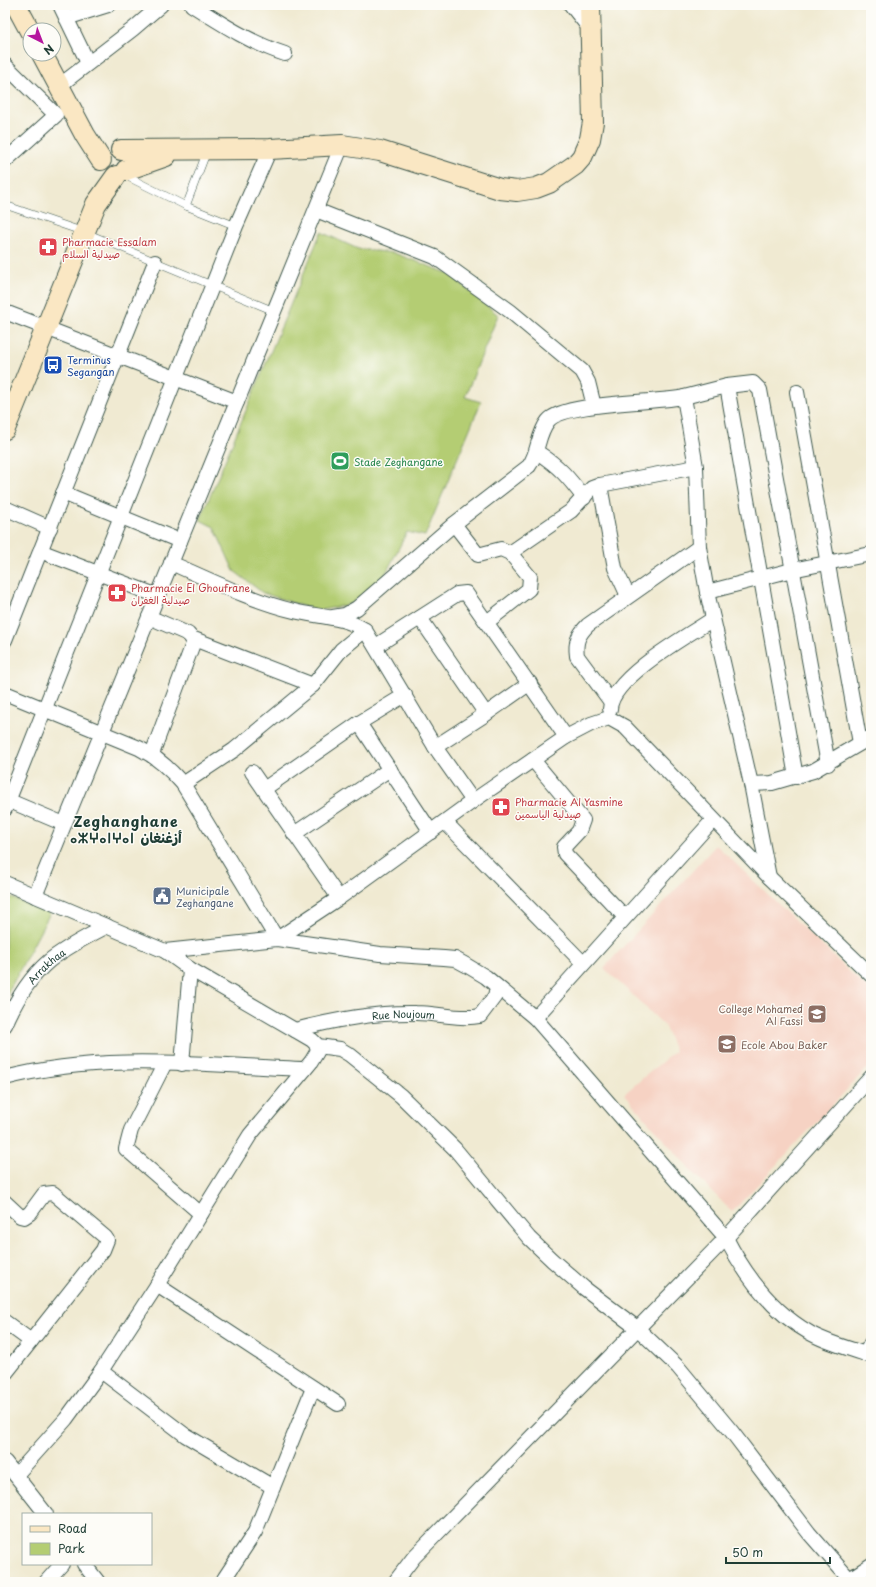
<svg xmlns="http://www.w3.org/2000/svg" width="876" height="1587" viewBox="0 0 876 1587" font-family="'Playpen Sans','Playpen Sans Arabic','Noto Sans Tifinagh',sans-serif">
<style>
.built{fill:#f6d2c3}
.green{fill:#b4cd73;stroke:#6a8554}
.lines{fill:none;stroke-linecap:round;stroke-linejoin:round}
.lane-casing{stroke:#3e574c;stroke-width:8}
.street-casing{stroke:#3e574c;stroke-width:16}
.secondary-casing{stroke:#3e574c;stroke-width:22}
.lane{stroke:#fff;stroke-width:7}
.street{stroke:#fff;stroke-width:14}
.secondary{stroke:#fae7c3;stroke-width:20}
.labels{text-anchor:middle;dominant-baseline:central;stroke-width:3;stroke-linejoin:round;paint-order:stroke}
.health-label{font-size:10px;fill:#be3a42;stroke:#fdfcf7;text-anchor:start}
.transit-label{font-size:10px;fill:#164399;stroke:#fdfcf7;text-anchor:start}
.leisure-label{font-size:10px;fill:#27864d;stroke:#fdfcf7;text-anchor:start}
.service-label{font-size:10px;fill:#4e5e75;stroke:#fdfcf7;text-anchor:start}
.street-label{font-size:10px;fill:#1f3d34;stroke:#fdfcf7}
.education-label{font-size:10px;fill:#785e54;stroke:#fdfcf7;text-anchor:end}
.district-label{font-size:14px;font-weight:bold;letter-spacing:1px;fill:#1f3d34;stroke:#fdfcf7}
</style>
<rect width="100%" height="100%" fill="#fdfcf7"/>
<filter id="ink" filterUnits="userSpaceOnUse"><feTurbulence type="fractalNoise" baseFrequency=".025" numOctaves="2"/><feDisplacementMap in="SourceGraphic" scale="8" xChannelSelector="R" yChannelSelector="G"/><feConvolveMatrix kernelMatrix="1 2 1 2 8 2 1 2 1" color-interpolation-filters="sRGB"/></filter>
<filter id="wash" filterUnits="userSpaceOnUse"><feTurbulence type="fractalNoise" baseFrequency=".012" numOctaves="4" result="noise"/><feDisplacementMap in="SourceGraphic" scale="16" xChannelSelector="R" yChannelSelector="G"/><feGaussianBlur stdDeviation="0.9" result="paint"/><feColorMatrix in="noise" values="0 0 0 0 0 0 0 0 0 0 0 0 0 0 0 0 0 1.4 0 .05"/><feComposite in="paint" operator="in"/></filter>
<g filter="url(#wash)">
<rect width="100%" height="100%" fill="#f0ead2"/>
<path class="built" d="M716,845L871,992V1064L732,1212L688,1167L624,1094L675,1051L664,1025L604,968Z"/>
<g class="green">
<path d="M321,232L358,249L394,253L450,274L498,315L465,397L481,402L425,536L407,532L384,577L351,604L317,611L263,593L234,571L214,527L200,520Z"/>
<path d="M5,895L50,913L5,998Z"/>
</g>
</g>
<g filter="url(#ink)">
<g class="lines">
<defs>
<g id="lane">
<path d="M124,175L186,206L236,226"/>
<path d="M5,205L84,232L274,311"/>
<path d="M186,206L207,151"/>
</g>
<g id="street">
<path d="M60,5L88,63"/>
<path d="M192,5C222,24 251,43 285,54"/>
<path d="M571,5L590,29"/>
<path d="M66,18L108,5"/>
<path d="M5,65L56,115L5,161"/>
<path d="M59,86L133,29L161,5"/>
<path d="M316,210L435,257L510,311L582,371L588,382L594,406"/>
<path d="M5,312L237,402"/>
<path d="M727,386L796,777"/>
<path d="M797,392L860,743"/>
<path d="M684,397L727,386L753,383L760,390L828,764"/>
<path d="M537,452C559,466 569,478 584,498"/>
<path d="M600,485L615,568L628,596"/>
<path d="M63,493L180,541"/>
<path d="M5,508L50,528"/>
<path d="M40,551L158,596"/>
<path d="M510,553L571,511L592,488L600,485L696,467"/>
<path d="M171,563C210,580 252,601 294,611C318,617 343,616 365,630L435,747L473,801"/>
<path d="M707,592L792,570L871,554"/>
<path d="M149,617L188,634L194,641L152,754"/>
<path d="M333,617L345,615L357,608L454,524"/>
<path d="M420,618L486,714"/>
<path d="M487,622L529,589L530,577L510,553L501,549L478,555L454,524L529,466C539,452 537,435 548,421C563,402 657,403 684,397L696,467L699,547L707,592L751,784L769,877"/>
<path d="M194,639L313,685"/>
<path d="M5,640L155,262"/>
<path d="M376,646L457,594L466,593L566,737"/>
<path d="M5,693L139,748C157,757 170,769 183,784L277,939"/>
<path d="M611,702L577,656C575,642 578,635 588,625L699,547"/>
<path d="M610,709C611,678 688,635 713,619"/>
<path d="M359,723L431,832"/>
<path d="M435,747L486,714L530,683"/>
<path d="M533,760L583,820L579,831L564,847L565,854L625,917"/>
<path d="M252,772L339,898"/>
<path d="M183,784L234,750L313,685L341,650L365,630"/>
<path d="M751,784L772,783L813,771L871,737"/>
<path d="M264,789L359,723L405,695"/>
<path d="M5,799L64,824"/>
<path d="M5,809L236,226L270,149"/>
<path d="M445,822L583,963"/>
<path d="M294,834L390,769"/>
<path d="M5,883L165,951L190,969L312,1040L318,1046L340,1049L350,1055L401,1096L455,1149L529,1238L552,1260L584,1288L637,1328L678,1367L732,1432L809,1533L852,1582"/>
<path d="M35,896L342,145"/>
<path d="M277,939L339,898L473,801L566,737L591,724L609,718L625,727L769,877L871,975"/>
<path d="M165,951L277,939L380,954L444,958L455,959L466,965L486,977L535,1018L726,1238C745,1275 773,1312 810,1333C827,1343 852,1349 871,1356"/>
<path d="M535,1018L713,820"/>
<path id="s1" d="M5,1025C15,1002 29,978 49,961C66,947 87,937 107,926"/>
<path id="s2" d="M295,1030C333,1020 376,1012 416,1013C437,1013 460,1020 480,1016L495,996L497,988"/>
<path d="M165,1063L131,1130L126,1149L201,1214"/>
<path d="M182,1064L190,969"/>
<path d="M5,1078C103,1052 206,1065 305,1069"/>
<path d="M5,1202L20,1216L24,1217L30,1213L44,1194L53,1193L105,1237L107,1240L103,1250L5,1374"/>
<path d="M157,1285L338,1404"/>
<path d="M5,1322L31,1341"/>
<path d="M865,1354L871,1343"/>
<path d="M101,1371L185,1435L273,1487"/>
<path d="M5,1462L46,1514"/>
<path d="M16,1475L66,1419L101,1371L157,1285L250,1135L311,1062L317,1052L318,1046"/>
<path d="M84,1564L98,1582"/>
<path d="M46,1582L62,1564"/>
<path d="M222,1582L255,1532L313,1388"/>
<path d="M395,1582L414,1557L726,1238L871,1077"/>
<path d="M845,1582L871,1565"/>
</g>
<g id="secondary">
<path d="M16,5L30,31"/>
<path d="M42,54L85,135L101,160"/>
<path d="M121,150L270,149L342,145L380,151L500,189L517,191L536,188L549,183L575,165L582,157L590,139L593,122L590,5"/>
<path d="M126,170L166,156"/>
<path d="M5,429L96,204L116,176"/>
</g>
</defs>
<use href="#lane" class="lane-casing"/>
<use href="#street" class="street-casing"/>
<use href="#secondary" class="secondary-casing"/>
<use href="#lane" class="lane"/>
<use href="#street" class="street"/>
<use href="#secondary" class="secondary"/>
</g>
</g>
<defs>
<symbol id="pharmacy-square" viewBox="-11 -11 22 22"><rect x="-9" y="-9" width="18" height="18" rx="4" fill="#e0444e" stroke="#fdfcf7"/><path d="M-2-6h4v4h4v4h-4v4h-4v-4h-4v-4h4Z" fill="#fff"/></symbol>
<symbol id="bus-square" viewBox="-11 -11 22 22"><rect x="-9" y="-9" width="18" height="18" rx="4" fill="#1a4fb4" stroke="#fdfcf7"/><path d="M-5-6H5V4H4V6H2V4H-2V6H-4V4H-5ZM-3.5-4V0h7V-4ZM-3.5 1.2v1.5H-2V1.2ZM2 1.2v1.5H3.5V1.2Z" fill="#fff"/></symbol>
<symbol id="stadium-square" viewBox="-11 -11 22 22"><rect x="-9" y="-9" width="18" height="18" rx="4" fill="#2e9e5b" stroke="#fdfcf7"/><path d="M0-5a6.5 5 0 1 0 0 10a6.5 5 0 1 0 0-10ZM-3.5-1.8h7v3.6h-7Z" fill="#fff"/></symbol>
<symbol id="civic-square" viewBox="-11 -11 22 22"><rect x="-9" y="-9" width="18" height="18" rx="4" fill="#5c6f8a" stroke="#fdfcf7"/><path d="M-.6-6.5H3V-4.5H.6V-3L4-1V1h2V6H-6V1h2V-1L-.6-3ZM-1.2 2.5V6h2.4V2.5Z" fill="#fff"/></symbol>
<symbol id="university-square" viewBox="-11 -11 22 22"><rect x="-9" y="-9" width="18" height="18" rx="4" fill="#8d6e63" stroke="#fdfcf7"/><path d="M0-5L7-2L0 1L-7-2ZM-4 1L0 2.5L4 1V4Q0 6-4 4Z" fill="#fff"/></symbol>
<symbol id="school-square" viewBox="-11 -11 22 22"><rect x="-9" y="-9" width="18" height="18" rx="4" fill="#8d6e63" stroke="#fdfcf7"/><path d="M0-5L7-2L0 1L-7-2ZM-4 1L0 2.5L4 1V4Q0 6-4 4Z" fill="#fff"/></symbol>
</defs>
<g fill-rule="evenodd">
<use href="#pharmacy-square" x="37" y="236" width="22" height="22"/>
<use href="#bus-square" x="42" y="354" width="22" height="22"/>
<use href="#stadium-square" x="329" y="450" width="22" height="22"/>
<use href="#pharmacy-square" x="106" y="582" width="22" height="22"/>
<use href="#pharmacy-square" x="490" y="796" width="22" height="22"/>
<use href="#civic-square" x="151" y="885" width="22" height="22"/>
<use href="#university-square" x="806" y="1003" width="22" height="22"/>
<use href="#school-square" x="716" y="1033" width="22" height="22"/>
</g>
<g class="labels">
<g class="health-label">
<text x="62" y="241">Pharmacie Essalam<tspan x="62" dy="12">صيدلية السلام</tspan></text>
<text x="131" y="587">Pharmacie El Ghoufrane<tspan x="131" dy="12">صيدلية الغفران</tspan></text>
<text x="515" y="801">Pharmacie Al Yasmine<tspan x="515" dy="12">صيدلية الياسمين</tspan></text>
</g>
<g class="transit-label">
<text x="67" y="359">Terminus<tspan x="67" dy="12">Segangan</tspan></text>
</g>
<g class="leisure-label">
<text x="354" y="461">Stade Zeghangane</text>
</g>
<g class="service-label">
<text x="176" y="890">Municipale<tspan x="176" dy="12">Zeghangane</tspan></text>
</g>
<g class="street-label">
<text stroke="none"><textPath href="#s1" startOffset="73">Arrakhaa</textPath></text>
<text stroke="none"><textPath href="#s2" startOffset="110">Rue Noujoum</textPath></text>
</g>
<g class="education-label">
<text x="803" y="1008">College Mohamed<tspan x="803" dy="12">Al Fassi</tspan></text>
<text x="741" y="1044" text-anchor="start">Ecole Abou Baker</text>
</g>
<g class="district-label">
<text x="126" y="821">Zeghanghane<tspan x="126" dy="16">ⴰⵣⵖⴰⵏⵖⴰⵏ أزغنغان</tspan></text>
</g>
</g>
<rect width="876" height="1587" fill="none" stroke="#fdfcf7" stroke-width="20"/>
<rect x="22" y="1513" width="130" height="52" fill="#fdfcf7" stroke="#a4b0a9"/>
<rect x="30" y="1526" width="20" height="6" fill="#fae7c3" stroke="#a4b0a9"/>
<text x="58" y="1533" font-size="12" fill="#1f3d34">Road</text>
<rect x="30" y="1543" width="20" height="12" fill="#b4cd73" stroke="#a4b0a9"/>
<text x="58" y="1553" font-size="12" fill="#1f3d34">Park</text>
<g transform="translate(42 42) rotate(138)"><circle r="19" fill="#fdfcf7" stroke="#a4b0a9"/>
<path d="M0-3L7 15L0 10L-7 15Z" fill="#b5179e"/>
<text y="-6" font-size="11" font-weight="bold" text-anchor="middle" fill="#1f3d34">N</text>
</g>
<path d="M726 1557v6h104v-6" fill="none" stroke="#1f3d34" stroke-width="2"/>
<text x="732" y="1557" font-size="12" fill="#1f3d34" stroke="#fdfcf7" stroke-width="3" paint-order="stroke">50 m</text>
</svg>
